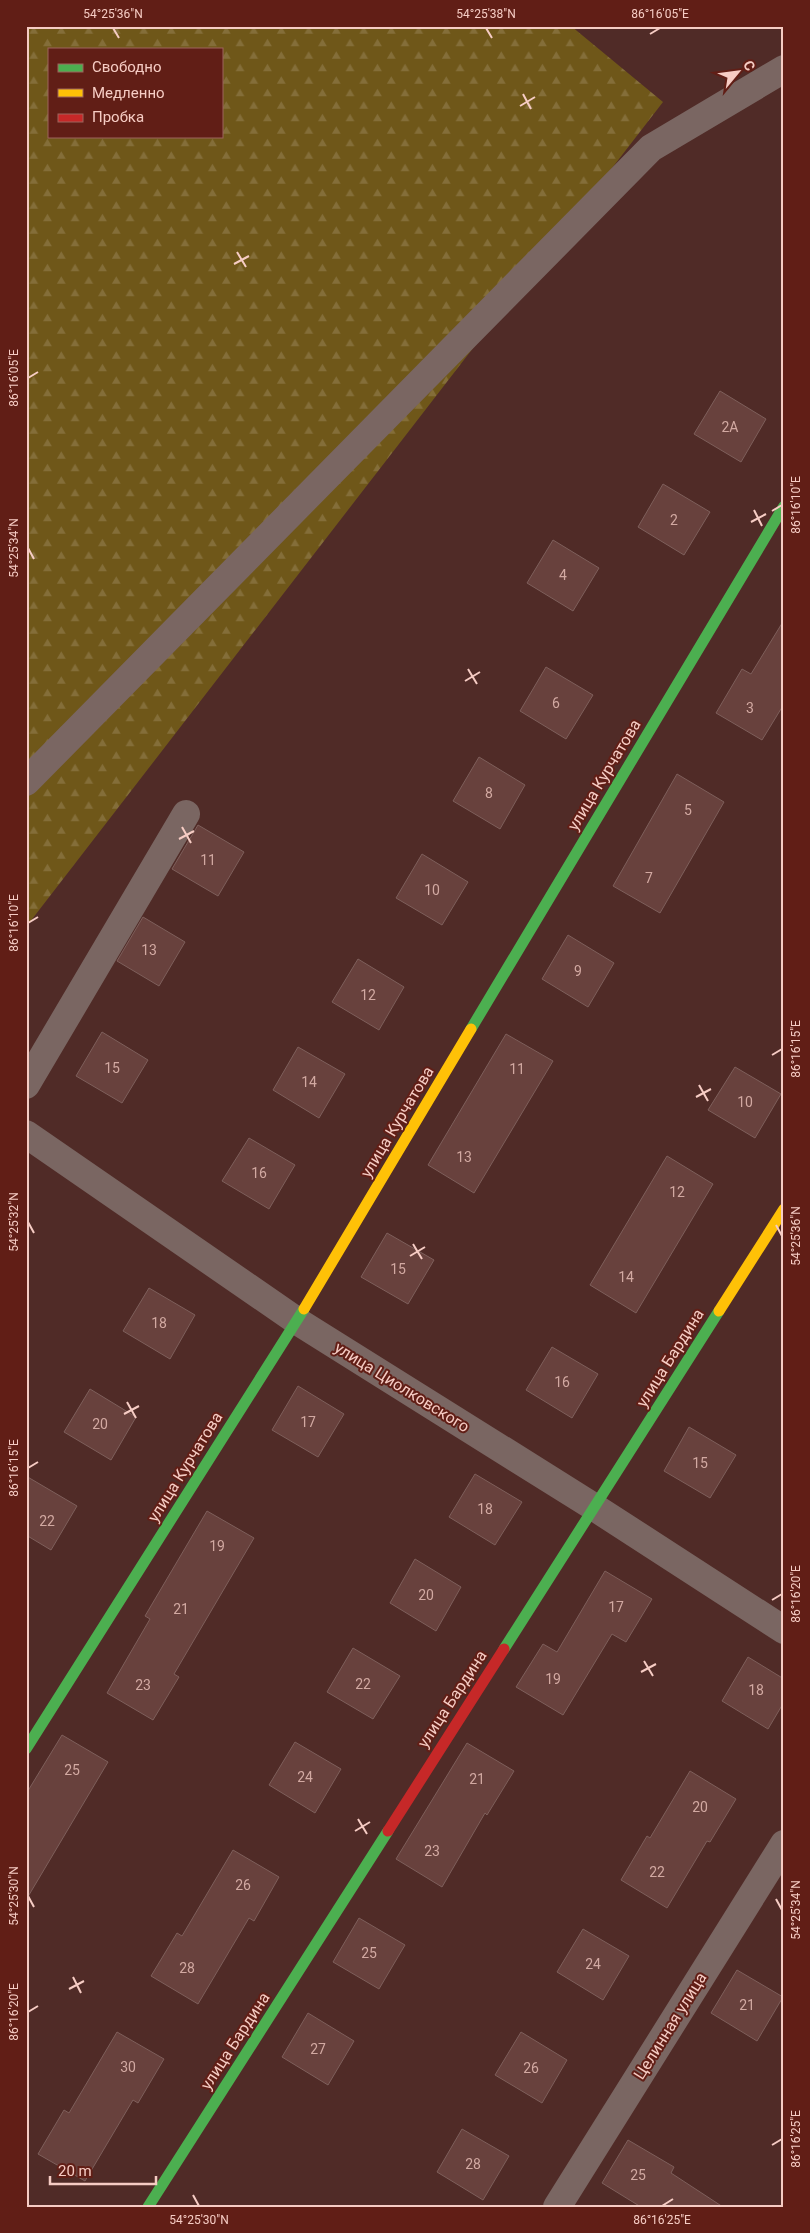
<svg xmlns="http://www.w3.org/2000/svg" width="810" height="2233" viewBox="0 0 810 2233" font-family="Roboto,sans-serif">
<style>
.forest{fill:url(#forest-firs);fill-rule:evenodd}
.building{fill:#68413d;stroke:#7e5f5b}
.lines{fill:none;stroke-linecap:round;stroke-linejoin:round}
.street{stroke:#7a6662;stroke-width:28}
.fast{stroke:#4caf50;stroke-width:11}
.slow{stroke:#ffc107;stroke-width:11}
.jam{stroke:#c62828;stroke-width:11}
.ticks{fill:none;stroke:#f6ccc4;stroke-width:2}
.labels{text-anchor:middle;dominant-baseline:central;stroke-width:4;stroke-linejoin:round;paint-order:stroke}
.number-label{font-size:14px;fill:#d2a9a2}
.street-label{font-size:16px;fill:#f6ccc4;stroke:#611e16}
.neatline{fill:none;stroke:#f6ccc4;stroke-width:2}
.ticks-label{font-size:12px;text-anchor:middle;fill:#f6ccc4}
</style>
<defs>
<pattern id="forest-firs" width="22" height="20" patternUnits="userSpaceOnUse" patternTransform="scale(1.25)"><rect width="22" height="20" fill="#6f5719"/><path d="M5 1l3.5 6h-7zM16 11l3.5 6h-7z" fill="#846e39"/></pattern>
</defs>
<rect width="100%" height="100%" fill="#502b27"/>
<path class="forest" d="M26,26H571L663,102L26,927ZM49,49H221V136H49Z"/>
<g class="building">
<path d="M720,391L766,419L741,462L694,434Z"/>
<path d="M663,484L710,512L684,555L638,527Z"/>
<path d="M553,540L599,568L573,611L527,583Z"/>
<path d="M784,620V704L762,740L716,713L742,669L751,674Z"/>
<path d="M546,667L593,695L566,739L520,711Z"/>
<path d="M479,757L525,785L500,829L453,801Z"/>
<path d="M677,774L724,802L660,913L613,886Z"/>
<path d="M198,825L244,852L218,896L172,869Z"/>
<path d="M422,854L468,882L442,925L396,898Z"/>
<path d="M143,917L185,942L159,986L117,961Z"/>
<path d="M568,935L614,963L588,1007L542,979Z"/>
<path d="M358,959L404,987L379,1030L332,1002Z"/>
<path d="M102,1032L148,1060L122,1103L76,1076Z"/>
<path d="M506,1034L553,1061L474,1193L428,1165Z"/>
<path d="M298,1047L345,1074L319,1118L273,1090Z"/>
<path d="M735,1067L781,1094L755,1138L708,1110Z"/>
<path d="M249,1138L295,1165L269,1209L222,1181Z"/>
<path d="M667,1156L713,1184L636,1313L590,1285Z"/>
<path d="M387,1233L434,1260L408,1304L361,1277Z"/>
<path d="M149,1288L195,1315L170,1359L123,1331Z"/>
<path d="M552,1347L598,1374L572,1418L526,1390Z"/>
<path d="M298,1386L344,1414L318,1457L272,1430Z"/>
<path d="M90,1389L136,1417L111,1460L64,1432Z"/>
<path d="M689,1427L736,1455L710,1498L664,1471Z"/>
<path d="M475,1474L522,1502L495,1545L449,1517Z"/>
<path d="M26,1476L77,1506L51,1550L26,1535Z"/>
<path d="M207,1511L254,1538L174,1674L179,1677L153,1720L107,1693L150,1619L145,1616Z"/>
<path d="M415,1559L461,1587L436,1631L390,1603Z"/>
<path d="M605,1571L652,1599L626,1642L612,1634L563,1715L516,1687L543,1644L557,1652Z"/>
<path d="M353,1648L400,1676L373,1719L327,1692Z"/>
<path d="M748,1657L784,1679V1702L768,1729L722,1701Z"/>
<path d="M62,1735L108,1762L26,1900V1794Z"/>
<path d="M295,1742L341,1769L315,1813L269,1785Z"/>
<path d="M467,1743L514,1771L487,1815L485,1813L442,1887L396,1859Z"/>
<path d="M690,1771L736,1799L710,1842L707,1841L667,1908L621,1880L647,1836L650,1838Z"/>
<path d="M233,1850L279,1877L254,1921L249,1918L198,2004L151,1976L177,1933L182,1936Z"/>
<path d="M359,1918L405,1945L379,1989L333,1962Z"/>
<path d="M583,1929L629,1956L603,2000L557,1972Z"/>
<path d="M737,1970L783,1997L757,2041L711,2013Z"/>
<path d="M308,2013L354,2041L328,2085L282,2057Z"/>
<path d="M117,2032L164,2059L138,2103L133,2100L85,2181L38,2154L64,2110L69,2113Z"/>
<path d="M521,2032L567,2060L542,2103L495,2075Z"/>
<path d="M462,2129L509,2156L483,2200L437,2172Z"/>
<path d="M628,2140L674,2167L671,2173L723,2207H641L602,2183Z"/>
</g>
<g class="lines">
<g class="street">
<path d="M26,782L651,148L784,69"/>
<path d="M26,1085L186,814"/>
<path d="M26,1134L297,1321L594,1507L784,1630"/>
<path d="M557,2207L784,1844"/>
</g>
<g class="fast">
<path d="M471,1029L784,506"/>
<path d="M504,1649L719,1311"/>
<path d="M26,1749L304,1309"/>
<path d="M148,2207L388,1831"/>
</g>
<g class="slow">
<path d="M304,1309L471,1029"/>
<path d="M719,1311L784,1209"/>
</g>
<path class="jam" d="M388,1831L504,1649"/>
</g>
<path class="ticks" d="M113,28L119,38M486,28L492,38M650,34L660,28M523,94L531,109M520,106L535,97M237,252L246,267M234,264L249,256M28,378L38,372M754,510L762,526M772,511L782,505M751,522L766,514M28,548L34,559M468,669L477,684M465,681L480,672M182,827L191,843M179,839L194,831M28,923L38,917M772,1055L782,1049M699,1085L708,1101M696,1097L711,1089M28,1222L34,1233M776,1225L782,1236M413,1244L422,1259M410,1256L425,1247M127,1402L136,1418M124,1414L139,1406M28,1468L38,1462M772,1600L782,1594M644,1661L653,1676M641,1672L656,1664M358,1819L367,1834M355,1831L370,1822M28,1896L34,1907M776,1899L782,1910M73,1977L81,1993M69,1989L84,1981M28,2012L38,2006M772,2145L782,2139M193,2195L199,2206M662,2206L673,2199"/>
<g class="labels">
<g class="number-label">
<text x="730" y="427">2А</text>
<text x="674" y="520">2</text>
<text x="563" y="575">4</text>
<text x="556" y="703">6</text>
<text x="750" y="708">3</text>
<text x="489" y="793">8</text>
<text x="688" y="810">5</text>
<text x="208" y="860">11</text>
<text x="649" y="878">7</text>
<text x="432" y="890">10</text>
<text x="149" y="950">13</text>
<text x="578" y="971">9</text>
<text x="368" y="995">12</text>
<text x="112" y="1068">15</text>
<text x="517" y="1069">11</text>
<text x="309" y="1082">14</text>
<text x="745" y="1102">10</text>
<text x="464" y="1157">13</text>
<text x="259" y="1173">16</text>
<text x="677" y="1192">12</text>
<text x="398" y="1269">15</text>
<text x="626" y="1277">14</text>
<text x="159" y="1323">18</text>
<text x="562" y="1382">16</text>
<text x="308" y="1422">17</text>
<text x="100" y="1424">20</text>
<text x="700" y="1463">15</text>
<text x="485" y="1509">18</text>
<text x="47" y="1521">22</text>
<text x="217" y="1546">19</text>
<text x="426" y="1595">20</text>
<text x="616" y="1607">17</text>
<text x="181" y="1609">21</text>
<text x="553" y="1679">19</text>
<text x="363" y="1684">22</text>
<text x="143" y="1685">23</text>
<text x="756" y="1690">18</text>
<text x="72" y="1770">25</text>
<text x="305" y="1777">24</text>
<text x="477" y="1779">21</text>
<text x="700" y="1807">20</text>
<text x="432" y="1851">23</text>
<text x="657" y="1872">22</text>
<text x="243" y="1885">26</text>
<text x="369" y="1953">25</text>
<text x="593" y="1964">24</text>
<text x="187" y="1968">28</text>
<text x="747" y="2005">21</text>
<text x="318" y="2049">27</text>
<text x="128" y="2067">30</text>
<text x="531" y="2068">26</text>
<text x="473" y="2164">28</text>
<text x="638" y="2175">25</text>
</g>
<g class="street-label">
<text transform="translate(604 775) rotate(-59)">улица Курчатова</text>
<text transform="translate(397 1122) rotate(-59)">улица Курчатова</text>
<text transform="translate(670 1358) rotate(-58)">улица Бардина</text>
<text transform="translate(402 1387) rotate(32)">улица Циолковского</text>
<text transform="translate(185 1467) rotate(-58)">улица Курчатова</text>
<text transform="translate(452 1699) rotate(-57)">улица Бардина</text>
<text transform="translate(670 2026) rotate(-58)">Целинная улица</text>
<text transform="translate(235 2041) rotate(-57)">улица Бардина</text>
</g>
</g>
<rect width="810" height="2233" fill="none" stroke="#611e16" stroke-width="55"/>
<rect x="48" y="48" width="175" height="90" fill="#611e16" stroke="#9d645c"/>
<rect x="58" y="64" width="25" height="8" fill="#4caf50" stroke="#9d645c"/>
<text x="92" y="72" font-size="15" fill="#f6ccc4">Свободно</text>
<rect x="58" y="89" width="25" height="8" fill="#ffc107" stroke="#9d645c"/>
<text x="92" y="98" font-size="15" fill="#f6ccc4">Медленно</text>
<rect x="58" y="114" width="25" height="8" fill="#c62828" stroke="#9d645c"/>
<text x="92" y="122" font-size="15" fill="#f6ccc4">Пробка</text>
<g transform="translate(738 72) rotate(61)" stroke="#611e16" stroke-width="4" paint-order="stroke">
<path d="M0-4L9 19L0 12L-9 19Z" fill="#f6ccc4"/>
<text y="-8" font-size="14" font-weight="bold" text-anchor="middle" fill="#f6ccc4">С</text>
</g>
<path d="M50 2176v8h106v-8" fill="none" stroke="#f6ccc4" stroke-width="2.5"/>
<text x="58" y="2176" font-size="15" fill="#f6ccc4" stroke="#611e16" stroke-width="4" paint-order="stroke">20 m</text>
<rect x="28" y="28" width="754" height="2178" class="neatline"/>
<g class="ticks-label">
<text x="113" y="18">54°25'36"N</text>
<text x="486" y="18">54°25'38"N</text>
<text x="660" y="18">86°16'05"E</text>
<text transform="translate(14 378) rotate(-90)" y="4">86°16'05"E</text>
<text transform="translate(796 505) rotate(-90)" y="4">86°16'10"E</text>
<text transform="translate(14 548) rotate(-90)" y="4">54°25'34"N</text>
<text transform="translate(14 923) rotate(-90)" y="4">86°16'10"E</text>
<text transform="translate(796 1049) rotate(-90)" y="4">86°16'15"E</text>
<text transform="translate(14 1222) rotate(-90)" y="4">54°25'32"N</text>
<text transform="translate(796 1236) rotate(-90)" y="4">54°25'36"N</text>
<text transform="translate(14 1468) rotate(-90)" y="4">86°16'15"E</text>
<text transform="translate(796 1594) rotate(-90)" y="4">86°16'20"E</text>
<text transform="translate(14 1896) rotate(-90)" y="4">54°25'30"N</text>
<text transform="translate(796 1910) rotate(-90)" y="4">54°25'34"N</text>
<text transform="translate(14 2012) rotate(-90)" y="4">86°16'20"E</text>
<text transform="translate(796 2139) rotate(-90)" y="4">86°16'25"E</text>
<text x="199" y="2224">54°25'30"N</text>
<text x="662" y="2224">86°16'25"E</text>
</g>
</svg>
